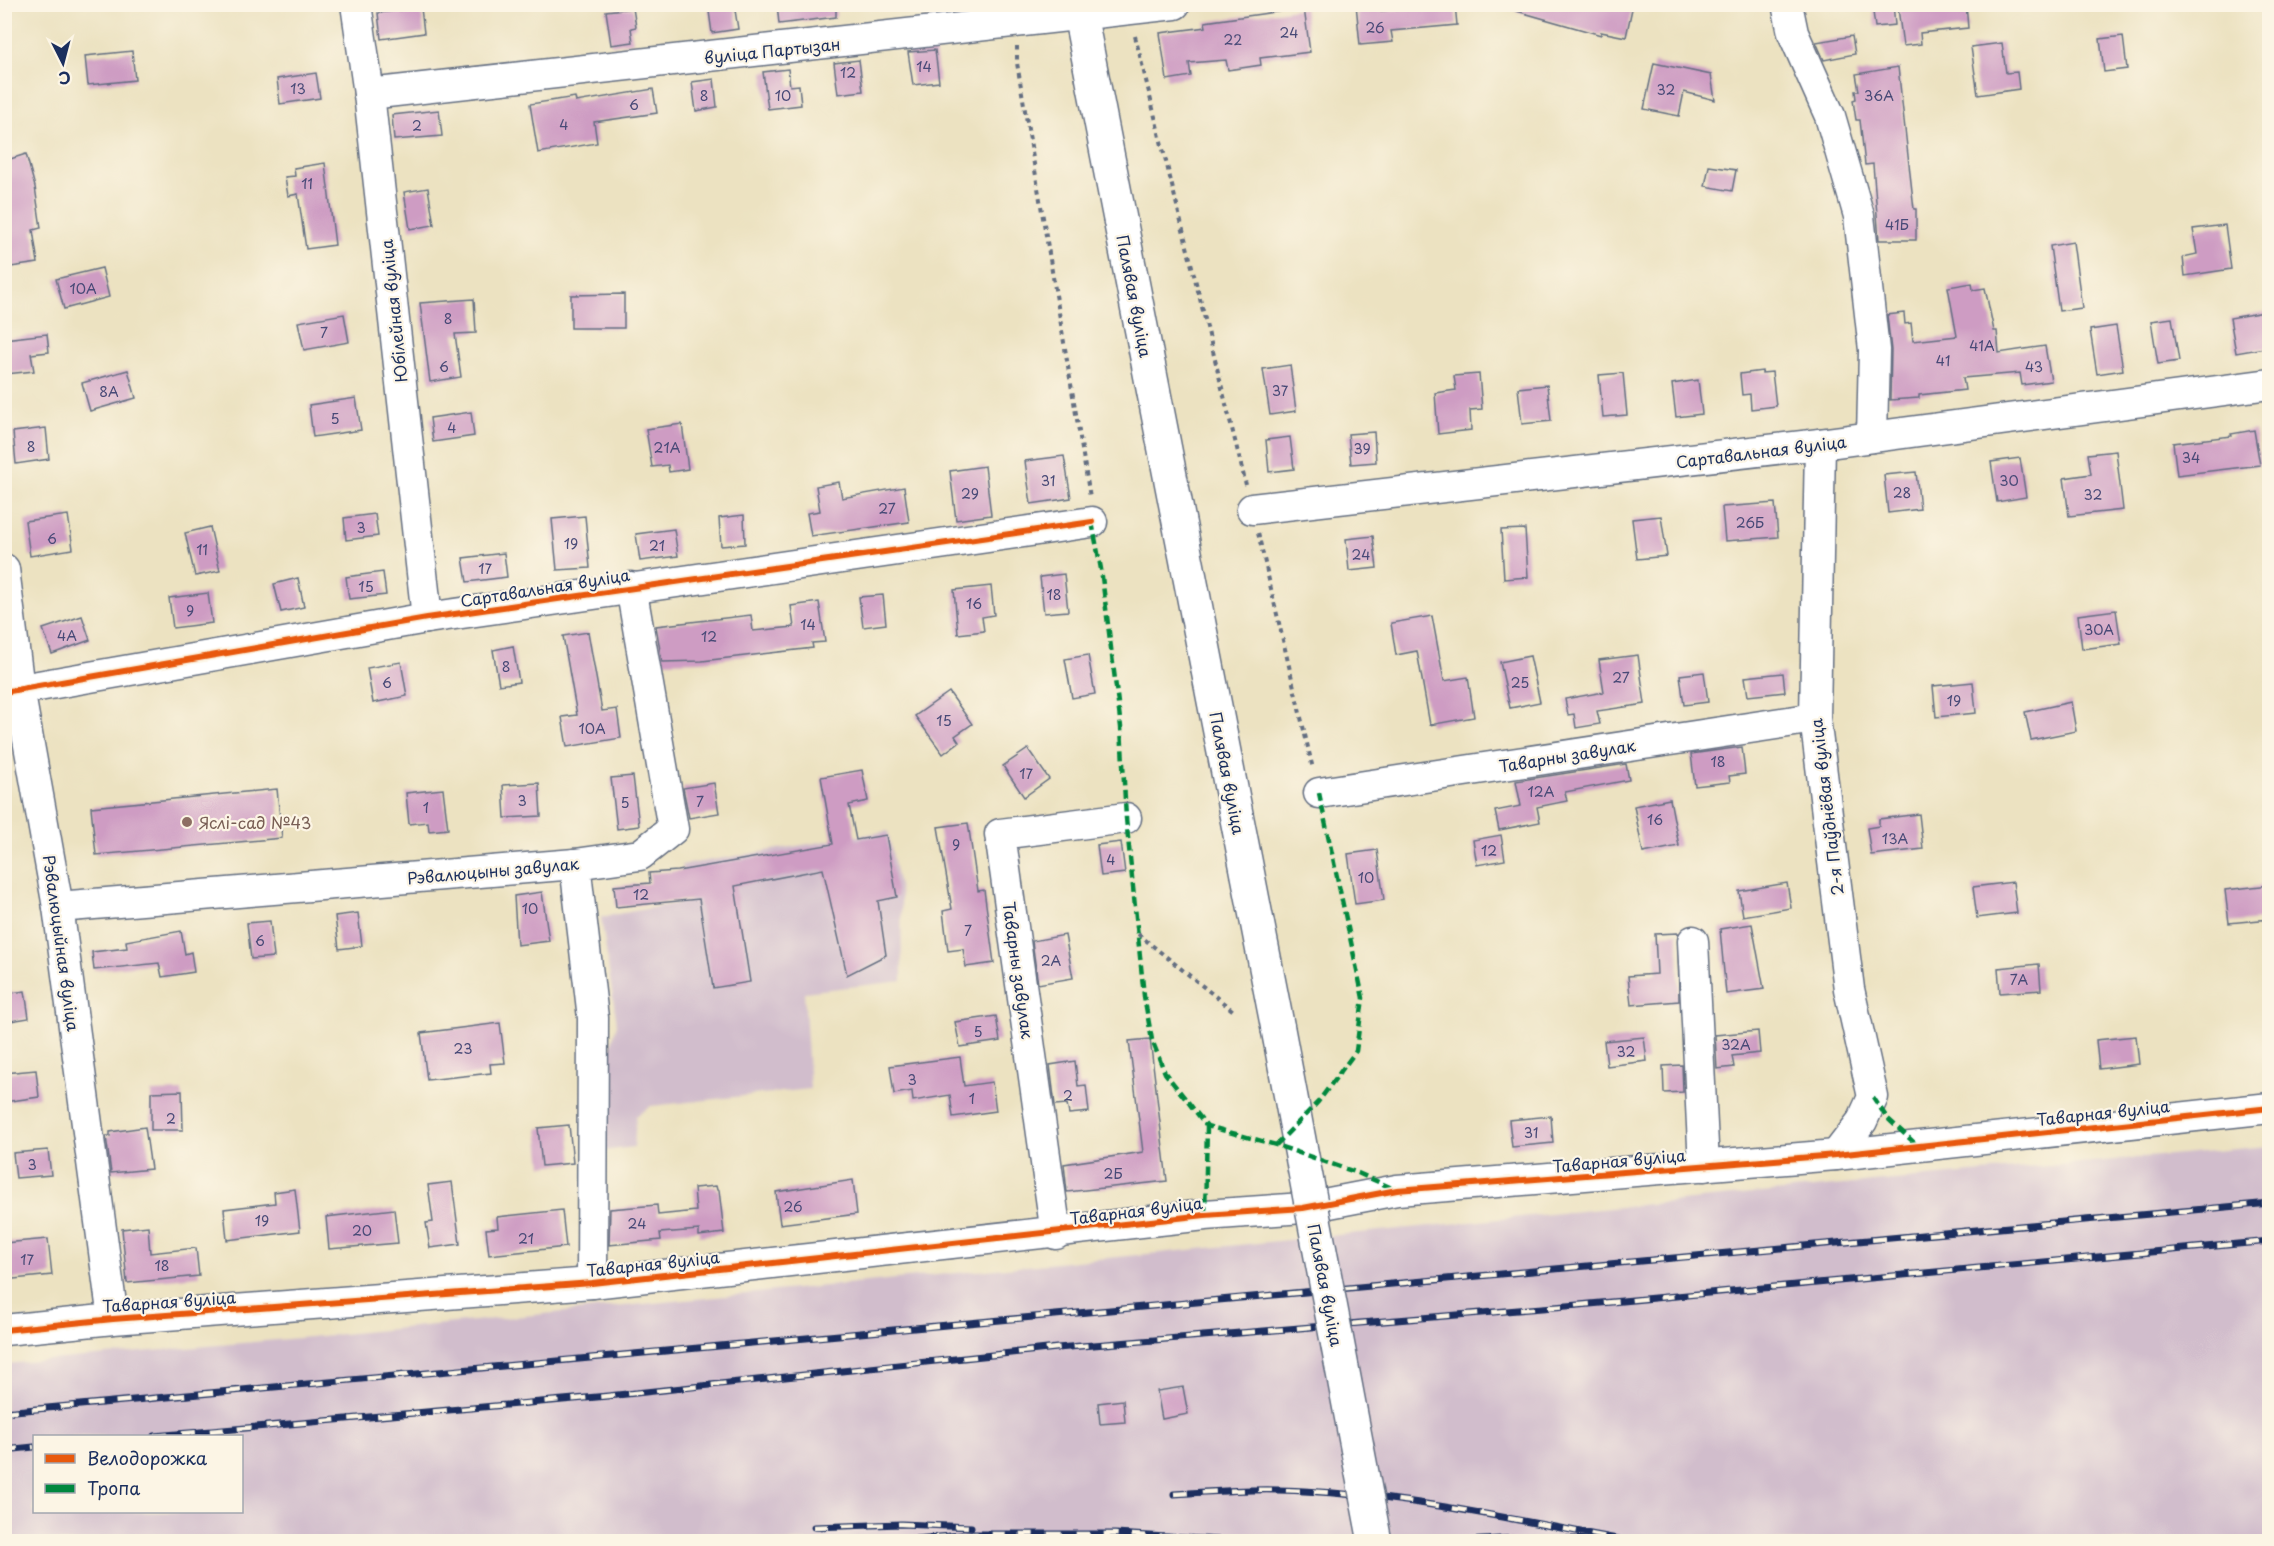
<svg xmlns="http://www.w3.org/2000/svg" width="2274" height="1546" viewBox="0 0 2274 1546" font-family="'Playpen Sans',sans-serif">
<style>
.industrial{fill:#d1bdcc;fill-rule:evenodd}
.building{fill:#ce9cc3}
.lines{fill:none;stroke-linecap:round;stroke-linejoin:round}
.minor-casing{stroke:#646e81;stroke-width:33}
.major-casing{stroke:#646e81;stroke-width:36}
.path{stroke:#646e81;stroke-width:4;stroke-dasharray:4.5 4.5;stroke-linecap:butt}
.minor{stroke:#fff;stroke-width:30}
.major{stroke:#fff;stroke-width:33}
.rail-casing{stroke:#1b2f5e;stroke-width:7}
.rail{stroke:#fcf5e5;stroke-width:4.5;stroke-dasharray:14;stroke-linecap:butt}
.major-bridge-casing{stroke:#646e81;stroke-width:36;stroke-linecap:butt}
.major-bridge{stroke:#fff;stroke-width:33}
.quiet{stroke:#00873e;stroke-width:4.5;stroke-dasharray:9 4.5;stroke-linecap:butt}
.cycleway-casing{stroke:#fcf5e5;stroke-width:10}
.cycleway{stroke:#e8590c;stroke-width:6}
.education-dot{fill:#8d6e63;stroke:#fcf5e5;stroke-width:2}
.labels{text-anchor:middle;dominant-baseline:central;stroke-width:4.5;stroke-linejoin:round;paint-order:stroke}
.number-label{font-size:14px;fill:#484a77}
.street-label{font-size:16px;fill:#1b2f5e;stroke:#fcf5e5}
.education-label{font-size:16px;fill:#785e54;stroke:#fcf5e5;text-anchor:start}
</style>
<rect width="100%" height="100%" fill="#fcf5e5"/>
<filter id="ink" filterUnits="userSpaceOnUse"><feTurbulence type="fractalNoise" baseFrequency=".0167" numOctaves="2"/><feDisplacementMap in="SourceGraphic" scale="12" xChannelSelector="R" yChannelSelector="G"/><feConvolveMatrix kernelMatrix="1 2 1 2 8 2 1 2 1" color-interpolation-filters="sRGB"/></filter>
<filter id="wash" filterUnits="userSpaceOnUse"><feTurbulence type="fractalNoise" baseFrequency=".008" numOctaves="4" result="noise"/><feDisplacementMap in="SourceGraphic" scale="24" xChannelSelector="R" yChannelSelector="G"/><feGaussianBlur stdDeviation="1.35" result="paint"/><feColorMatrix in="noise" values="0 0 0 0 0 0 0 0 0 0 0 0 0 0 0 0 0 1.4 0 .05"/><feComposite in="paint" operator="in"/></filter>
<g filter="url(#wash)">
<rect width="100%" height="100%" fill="#ece2c1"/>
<g class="industrial">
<path d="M888,831L901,897L902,981L804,992L810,1089L651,1106L636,1116L634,1147L595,1152L599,1090L617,1024L601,917L690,901L682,865Z"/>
<path d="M2269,1146V1541L5,1542V1364L343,1334L1873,1182ZM34,1436H242V1512H34Z"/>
</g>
<g id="blocks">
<g class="building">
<path d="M708,4H734L738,29L712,33Z"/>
<path d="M777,4H836V17L779,24Z"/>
<path d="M1356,4H1380L1381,11L1422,7L1421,4H1455L1457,25L1391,31L1393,42L1360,45Z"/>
<path d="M1514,4H1633L1626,37L1601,32V35L1513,10Z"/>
<path d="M1872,4H1893L1895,25L1875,27Z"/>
<path d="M1923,4H1966L1968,28L1920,33L1921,44L1903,46L1898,8Z"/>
<path d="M421,8L424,33L381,39L378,13Z"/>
<path d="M633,8L636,27L631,28L633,42L611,45L606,11Z"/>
<path d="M1304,8L1310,52L1260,58L1261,65L1228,70L1226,60L1189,63L1191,76L1167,80L1160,33L1206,27L1205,22Z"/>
<path d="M1852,36L1855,54L1824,60L1816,42Z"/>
<path d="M2123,36L2127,69L2104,72L2100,39Z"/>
<path d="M2002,43L2006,73L2017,72L2019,89L1978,95L1971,47Z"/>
<path d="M935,50L939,82L913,85L908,52Z"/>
<path d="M132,51L135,80L88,85L85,56Z"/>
<path d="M859,60L863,91L838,94L834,63Z"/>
<path d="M1654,63L1711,75L1715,100L1684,92L1679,116L1644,109Z"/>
<path d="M1898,67L1914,209H1916V240H1879L1873,164L1865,165L1860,120H1856L1853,100L1856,99L1855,91H1859L1856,74Z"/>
<path d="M788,69L790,86L799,85L801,105L768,109L763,72Z"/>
<path d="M316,73L320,98L280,104L277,79Z"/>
<path d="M714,79L717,107L696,111L692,82Z"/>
<path d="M653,89L657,113L594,122L597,143L538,153L530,104L575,97L576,102Z"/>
<path d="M439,110L442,136L394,140L392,115Z"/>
<path d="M26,154L35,187L41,228L33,230L38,263L4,268V161Z"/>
<path d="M325,163L335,245L306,249L298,194L288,196L285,177L295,176L294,168Z"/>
<path d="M1709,166L1736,170L1732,191L1705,186Z"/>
<path d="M428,188L434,225L410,229L404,192Z"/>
<path d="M2225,225L2231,269L2185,276L2183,257L2197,254L2193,229Z"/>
<path d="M2073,242L2082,308L2059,311L2050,246Z"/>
<path d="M102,268L109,297L64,309L56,279Z"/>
<path d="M1972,283L1973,290L1985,288L1994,331H1997L1999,353L2045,346L2051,381L2022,385L2020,373L1963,378L1965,390L1919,395V398L1890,400L1891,350L1887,315L1904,313L1905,324L1911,323L1913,341L1957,336L1948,287Z"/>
<path d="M624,294V328H571V295Z"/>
<path d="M474,299L476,333L455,334L461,377L430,382L420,303Z"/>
<path d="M2270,311V347L2236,353L2230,318Z"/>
<path d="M344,314L349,342L304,350L298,322Z"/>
<path d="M2172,318L2179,361L2158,364L2151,321Z"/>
<path d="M2116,326L2123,370L2097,374L2090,330Z"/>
<path d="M47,334L49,352L31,354L34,371L6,374L4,339Z"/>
<path d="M1290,365L1296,411L1270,415L1263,369Z"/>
<path d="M128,370L136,398L90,411L82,383Z"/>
<path d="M1762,371V373L1772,372L1776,406L1751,409L1750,394L1742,395L1740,374Z"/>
<path d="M1623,373L1627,415L1603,417L1599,375Z"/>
<path d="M1479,374L1482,409L1470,410L1471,430L1438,434L1435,393L1456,390L1454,376Z"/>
<path d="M1698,380L1702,414L1676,417L1672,384Z"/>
<path d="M1547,385L1551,421L1522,424L1518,388Z"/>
<path d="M356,398L361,430L313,437L309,405Z"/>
<path d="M471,412L474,436L433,442L430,418Z"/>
<path d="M682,424L688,469L669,472L668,465L652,467L646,429Z"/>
<path d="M46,428L49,459L16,464L13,432Z"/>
<path d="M2254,430L2260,465L2177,475L2173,443L2232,436L2231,434Z"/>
<path d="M1374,432L1376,462L1351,464L1348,434Z"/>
<path d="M1290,437L1294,469L1269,472L1266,440Z"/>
<path d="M2116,451L2123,510L2069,516L2064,478L2091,474L2088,454Z"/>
<path d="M1064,456L1071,498L1031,504L1025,461Z"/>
<path d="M2020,458L2026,497L1997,502L1991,462Z"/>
<path d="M985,466L991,515L956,520L950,471Z"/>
<path d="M1916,472L1920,509L1888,513L1884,475Z"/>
<path d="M839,482L842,498L904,487L909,522L811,536L807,513L820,511L816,486Z"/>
<path d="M1775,503L1778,537L1725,541L1722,507Z"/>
<path d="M375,514L378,536L346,540L344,518Z"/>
<path d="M68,515L73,549L30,556L25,521Z"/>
<path d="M744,515L745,544L721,546L719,518Z"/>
<path d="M585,516L590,568L557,570L552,519Z"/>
<path d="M1661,516L1667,556L1637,559L1632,519Z"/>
<path d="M210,527L220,571L195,576L185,533Z"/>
<path d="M674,529L678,556L640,561L636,534Z"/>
<path d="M1525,529L1528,577L1504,579L1501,530Z"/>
<path d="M1373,536L1377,568L1349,571L1346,539Z"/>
<path d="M504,553L507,577L467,582L463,558Z"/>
<path d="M383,572L386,595L349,599L346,577Z"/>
<path d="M1064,574L1068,611L1044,613L1040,577Z"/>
<path d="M298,578L304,607L281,612L274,584Z"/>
<path d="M991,586L994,615L982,617L984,631L958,634L954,590Z"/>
<path d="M208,593L212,623L173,628L169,598Z"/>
<path d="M883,595L886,624L863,627L859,597Z"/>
<path d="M819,602L825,642L812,643L813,648L702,661L662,662L656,626L751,615L753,631L794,627L791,606Z"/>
<path d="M2116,610L2121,644L2082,649L2078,615Z"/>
<path d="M82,616L90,640L52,654L43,629Z"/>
<path d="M1432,616L1444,681L1468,677L1474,717L1430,725L1417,651L1396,655L1391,623Z"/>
<path d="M588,632L602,711L617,709L621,738L567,747L562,717L577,715L563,636Z"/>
<path d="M513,646L519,682L499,685L493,650Z"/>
<path d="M1088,655L1095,694L1072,698L1065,659Z"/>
<path d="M1638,655L1645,704L1597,711L1600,724L1576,728L1574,714L1568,715L1565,699L1604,692L1599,660Z"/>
<path d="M1530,656L1540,702L1510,708L1500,662Z"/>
<path d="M401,662L407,696L373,703L367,668Z"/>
<path d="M1704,672L1708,702L1684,705L1680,675Z"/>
<path d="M1783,673L1785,692L1748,696L1745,677Z"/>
<path d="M1973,682L1976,713L1936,717L1933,686Z"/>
<path d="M949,692L972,724L955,736L959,742L943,754L915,716Z"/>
<path d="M2071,702L2076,731L2031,740L2025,712Z"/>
<path d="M1742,747L1745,774L1729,776L1730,782L1695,786L1691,754Z"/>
<path d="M1028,749L1049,779L1024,797L1003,766Z"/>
<path d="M1626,764L1629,780L1565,792L1567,801L1537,807L1540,822L1499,830L1495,811L1521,806L1516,781Z"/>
<path d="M862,770L868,801L849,805L856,840L886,835L897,897L878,901L886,955L847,975L823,869L735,886L750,982L713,988L699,899L616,907L614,886L650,883L649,873L678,871L833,844L821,777Z"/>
<path d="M633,776L639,826L617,829L611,778Z"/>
<path d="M539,783L541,816L505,818L503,785Z"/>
<path d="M714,783L719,813L689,818L683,788Z"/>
<path d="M277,789L282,838L96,855L91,807Z"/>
<path d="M443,789L448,829L429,831L428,822L409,824L406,793Z"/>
<path d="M1670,799L1679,846L1643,853L1634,806Z"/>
<path d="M1919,814L1923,849L1871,855L1867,828L1879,826V819Z"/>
<path d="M968,823L978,891L984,890L994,963L966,967L963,949L948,951L943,911L952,909L938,827Z"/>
<path d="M1501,835L1505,860L1477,865L1473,840Z"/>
<path d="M1121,842L1125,873L1101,876L1097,845Z"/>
<path d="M1377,850L1384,900L1355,904L1348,854Z"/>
<path d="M2013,882L2017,913L1977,918L1973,887Z"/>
<path d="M1787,883L1791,908L1743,916L1739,891Z"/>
<path d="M2270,885V919L2229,923L2225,890Z"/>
<path d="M542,892L549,941L517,945L514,896Z"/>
<path d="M358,913L362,946L339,949L335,916Z"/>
<path d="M270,921L274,957L251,959L247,923Z"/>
<path d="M1752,924L1764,989L1726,994L1720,929Z"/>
<path d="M181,931L185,954L191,952L194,972L162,977L159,963L94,970L92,952L127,948L126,941Z"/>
<path d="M1678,933L1679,1001L1631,1005L1628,976L1657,974L1655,934Z"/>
<path d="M1065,935L1073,978L1038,984L1032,941Z"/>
<path d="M2039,964L2041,990L2000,993L1998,968Z"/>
<path d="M25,991L29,1018L4,1022V994Z"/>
<path d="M996,1016L1000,1041L960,1047L955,1022Z"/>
<path d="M500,1023L505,1063L490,1064L491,1073L427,1080L421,1033Z"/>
<path d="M1758,1031L1760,1053L1732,1056L1734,1067L1717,1069L1715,1035Z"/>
<path d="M2136,1036L2139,1064L2099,1069L2096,1040Z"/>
<path d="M1644,1037L1647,1061L1607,1066L1604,1041Z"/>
<path d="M1150,1039L1167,1181L1067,1192L1064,1164L1143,1152L1129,1041Z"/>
<path d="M960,1057L964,1086L992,1082L996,1111L953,1117L950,1095L913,1101L912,1091L894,1094L890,1066Z"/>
<path d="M1075,1061L1078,1086L1086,1085L1089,1112L1069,1114L1067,1104L1055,1105L1050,1065Z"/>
<path d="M1682,1065L1683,1092L1664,1093L1663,1066Z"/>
<path d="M36,1070L39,1097L4,1102V1073Z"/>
<path d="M182,1091L183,1130H151V1092Z"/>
<path d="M1551,1116L1553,1143L1512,1147L1509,1120Z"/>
<path d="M569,1125L573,1163L542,1166L538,1128Z"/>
<path d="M145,1127L151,1169L111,1173L106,1136H110V1132Z"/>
<path d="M48,1150L51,1175L16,1178L13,1153Z"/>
<path d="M853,1180L857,1214L780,1224L776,1192Z"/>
<path d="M452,1182L460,1244L430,1248L426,1223L433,1222L428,1185Z"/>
<path d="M716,1186L717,1190H719L724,1233L699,1236V1230L660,1233L661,1240L609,1245L610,1209L657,1205L658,1215L696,1211L694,1188Z"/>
<path d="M295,1189L300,1231L227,1240L224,1209L275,1203L274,1192Z"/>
<path d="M394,1209L398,1243L329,1249L326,1217Z"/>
<path d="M562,1210L566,1247L489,1255L486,1229L498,1228L497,1217Z"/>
<path d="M148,1226L150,1253L196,1248L199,1276L127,1283L122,1229Z"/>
<path d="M48,1239L52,1275L4,1280V1243Z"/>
<path d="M1183,1387L1188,1414L1162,1419L1157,1391Z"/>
<path d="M1123,1400L1125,1422L1100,1424L1098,1403Z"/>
</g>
</g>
</g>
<g filter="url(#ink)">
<use href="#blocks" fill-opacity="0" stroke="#646e81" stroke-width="1.5"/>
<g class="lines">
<defs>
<g id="minor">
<path d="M356,4L369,94L427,618"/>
<path d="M1787,4L1793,33L1830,116L1859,216L1874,350L1872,437"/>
<path d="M369,94L1175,4"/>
<path d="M1820,444L1815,718L1849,989L1873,1097L1862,1121L1836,1155"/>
<path d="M1252,509L1820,444L2270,384"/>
<path d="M4,569L19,689L58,907L113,1319"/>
<path d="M4,692L427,618L1092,522"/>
<path d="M1319,793L1815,718"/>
<path d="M575,864L593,1018L592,1283"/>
<path d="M58,907L575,864L640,855L673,829L631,587"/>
<path d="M1693,941L1704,1166"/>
<path d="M1056,1234L1000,834L1126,818"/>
<path d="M4,1330L113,1319L592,1283L1205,1215L1303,1208L1397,1190L1836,1155L2270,1108"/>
</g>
<path id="major" d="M1078,4L1278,1029"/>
</defs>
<use href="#minor" class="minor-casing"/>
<use href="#major" class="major-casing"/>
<g class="path">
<path d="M1135,36L1246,485"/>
<path d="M1017,46V63L1090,497"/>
<path d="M1258,533L1313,769"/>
<path d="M1138,934L1236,1013"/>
</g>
<use href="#minor" class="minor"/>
<use href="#major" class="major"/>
<defs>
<g id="rail">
<path d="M4,1412L2270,1203"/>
<path d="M154,1436L608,1396L1057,1348L1579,1305L2270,1241"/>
<path d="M4,1450L34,1447"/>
<path d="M1174,1494C1208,1492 1244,1489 1278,1490C1398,1493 1516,1520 1633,1542"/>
<path d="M814,1527L901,1524L971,1527"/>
<path d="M880,1542L975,1534H1115L1254,1542"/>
<path d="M1448,1542L1539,1537L1589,1540"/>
</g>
</defs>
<use href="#rail" class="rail-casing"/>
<use href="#rail" class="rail"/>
<defs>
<path id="major-bridge" d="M1278,1029L1375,1542"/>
</defs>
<use href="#major-bridge" class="major-bridge-casing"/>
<use href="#major-bridge" class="major-bridge"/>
<g class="quiet">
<path d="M1092,522L1101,569L1121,727L1126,818L1144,996L1152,1040L1165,1073L1207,1126L1276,1145L1358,1173L1394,1189"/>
<path d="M1873,1097L1887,1118L1918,1146"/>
<path d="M1276,1145L1318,1102L1356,1051L1363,998L1319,793"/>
<path d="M1205,1215L1207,1126"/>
</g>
<defs>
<g id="cycleway">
<path d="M4,692L427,618L1092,522"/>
<path d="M4,1330L113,1319L592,1283L1205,1215L1303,1208L1397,1190L1836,1155L2270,1108"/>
</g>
</defs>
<use href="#cycleway" class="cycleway-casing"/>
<use href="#cycleway" class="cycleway"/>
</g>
</g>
<circle class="education-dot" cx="187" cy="822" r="6"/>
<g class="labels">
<g class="number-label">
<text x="1375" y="27">26</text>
<text x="1289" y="32">24</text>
<text x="1233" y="39">22</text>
<text x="924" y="66">14</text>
<text x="848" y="72">12</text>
<text x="298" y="88">13</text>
<text x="1666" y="89">32</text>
<text x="704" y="95">8</text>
<text x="783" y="95">10</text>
<text x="1879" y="95">36А</text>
<text x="634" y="104">6</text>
<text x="564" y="124">4</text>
<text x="417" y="125">2</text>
<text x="307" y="183">11</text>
<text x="1897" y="224">41Б</text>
<text x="83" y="288">10А</text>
<text x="448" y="318">8</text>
<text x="324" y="332">7</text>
<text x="1982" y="345">41А</text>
<text x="1943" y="360">41</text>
<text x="444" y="366">6</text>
<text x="2034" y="366">43</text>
<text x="1280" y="390">37</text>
<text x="109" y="391">8А</text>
<text x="335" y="418">5</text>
<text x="452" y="427">4</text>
<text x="31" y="446">8</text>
<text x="667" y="447">21А</text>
<text x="1362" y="448">39</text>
<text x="2191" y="457">34</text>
<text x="1048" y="480">31</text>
<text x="2009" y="480">30</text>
<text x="1902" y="492">28</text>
<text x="970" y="493">29</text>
<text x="2093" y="494">32</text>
<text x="887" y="508">27</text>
<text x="1750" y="522">26Б</text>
<text x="361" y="527">3</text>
<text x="52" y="538">6</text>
<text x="571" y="543">19</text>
<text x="657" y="545">21</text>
<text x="202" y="549">11</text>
<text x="1361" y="554">24</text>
<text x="485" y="568">17</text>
<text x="366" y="586">15</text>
<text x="1054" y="594">18</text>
<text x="974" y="603">16</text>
<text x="190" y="610">9</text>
<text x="808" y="624">14</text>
<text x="2099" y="629">30А</text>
<text x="67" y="635">4А</text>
<text x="709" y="636">12</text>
<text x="506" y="666">8</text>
<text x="1621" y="677">27</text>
<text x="387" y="682">6</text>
<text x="1520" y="682">25</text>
<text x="1954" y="700">19</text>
<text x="944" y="720">15</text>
<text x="592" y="728">10А</text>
<text x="1718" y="761">18</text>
<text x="1026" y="773">17</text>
<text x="1541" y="791">12А</text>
<text x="522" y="800">3</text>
<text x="700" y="801">7</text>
<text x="625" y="802">5</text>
<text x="426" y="807">1</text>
<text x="1655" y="819">16</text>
<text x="1895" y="838">13А</text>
<text x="956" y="844">9</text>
<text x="1489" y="850">12</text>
<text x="1111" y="859">4</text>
<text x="1366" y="877">10</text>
<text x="641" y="894">12</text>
<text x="530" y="908">10</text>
<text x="968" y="930">7</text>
<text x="260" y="940">6</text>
<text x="1051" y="960">2А</text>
<text x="2019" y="979">7А</text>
<text x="978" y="1031">5</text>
<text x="1736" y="1044">32А</text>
<text x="463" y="1048">23</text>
<text x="1626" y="1051">32</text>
<text x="912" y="1079">3</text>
<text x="1068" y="1095">2</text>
<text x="972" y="1098">1</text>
<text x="171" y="1118">2</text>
<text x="1531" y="1132">31</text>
<text x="32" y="1164">3</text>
<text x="1113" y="1173">2Б</text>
<text x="793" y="1206">26</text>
<text x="262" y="1220">19</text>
<text x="637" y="1223">24</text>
<text x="362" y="1230">20</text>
<text x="526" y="1238">21</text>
<text x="27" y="1259">17</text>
<text x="162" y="1265">18</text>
</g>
<g class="street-label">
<text transform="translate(772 50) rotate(-6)">вуліца Партызан</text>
<text transform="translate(1135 296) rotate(79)">Палявая вуліца</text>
<text transform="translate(393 311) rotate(-96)">Юбілейная вуліца</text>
<text transform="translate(1761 451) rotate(-7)">Сартавальная вуліца</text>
<text transform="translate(545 587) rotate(-9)">Сартавальная вуліца</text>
<text transform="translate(1567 755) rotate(-9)">Таварны завулак</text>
<text transform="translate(1228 773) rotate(79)">Палявая вуліца</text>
<text transform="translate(1826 807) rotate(-97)">2-я Паўднёвая вуліца</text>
<text transform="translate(493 870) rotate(-5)">Рэвалюцыны завулак</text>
<text transform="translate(62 943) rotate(82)">Рэвалюцыйная вуліца</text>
<text transform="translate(1019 970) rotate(82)">Таварны завулак</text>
<text transform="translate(2103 1112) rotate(-6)">Таварная вуліца</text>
<text transform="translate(1619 1160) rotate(-5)">Таварная вуліца</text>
<text transform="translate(1136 1210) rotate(-7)">Таварная вуліца</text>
<text transform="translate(653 1263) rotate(-6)">Таварная вуліца</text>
<text transform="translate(1326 1285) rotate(79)">Палявая вуліца</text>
<text transform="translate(169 1301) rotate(-4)">Таварная вуліца</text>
</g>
<g class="education-label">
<text x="199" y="822">Яслі-сад №43</text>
</g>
</g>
<rect width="2274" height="1546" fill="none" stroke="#fcf5e5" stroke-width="24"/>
<rect x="33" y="1435" width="210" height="78" fill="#fcf5e5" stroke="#a2a6af" stroke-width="1.5"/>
<rect x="45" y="1454" width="30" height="9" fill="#e8590c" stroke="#a2a6af" stroke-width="1.5"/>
<text x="87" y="1465" font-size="18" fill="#1b2f5e">Велодорожка</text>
<rect x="45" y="1484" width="30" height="9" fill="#00873e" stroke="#a2a6af" stroke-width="1.5"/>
<text x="87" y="1495" font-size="18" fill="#1b2f5e">Тропа</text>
<g transform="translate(63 63) rotate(174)" stroke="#fcf5e5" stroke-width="4.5" paint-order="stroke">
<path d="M0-4.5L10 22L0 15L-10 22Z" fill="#1b2f5e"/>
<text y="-9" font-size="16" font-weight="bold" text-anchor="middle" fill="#1b2f5e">С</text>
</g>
</svg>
